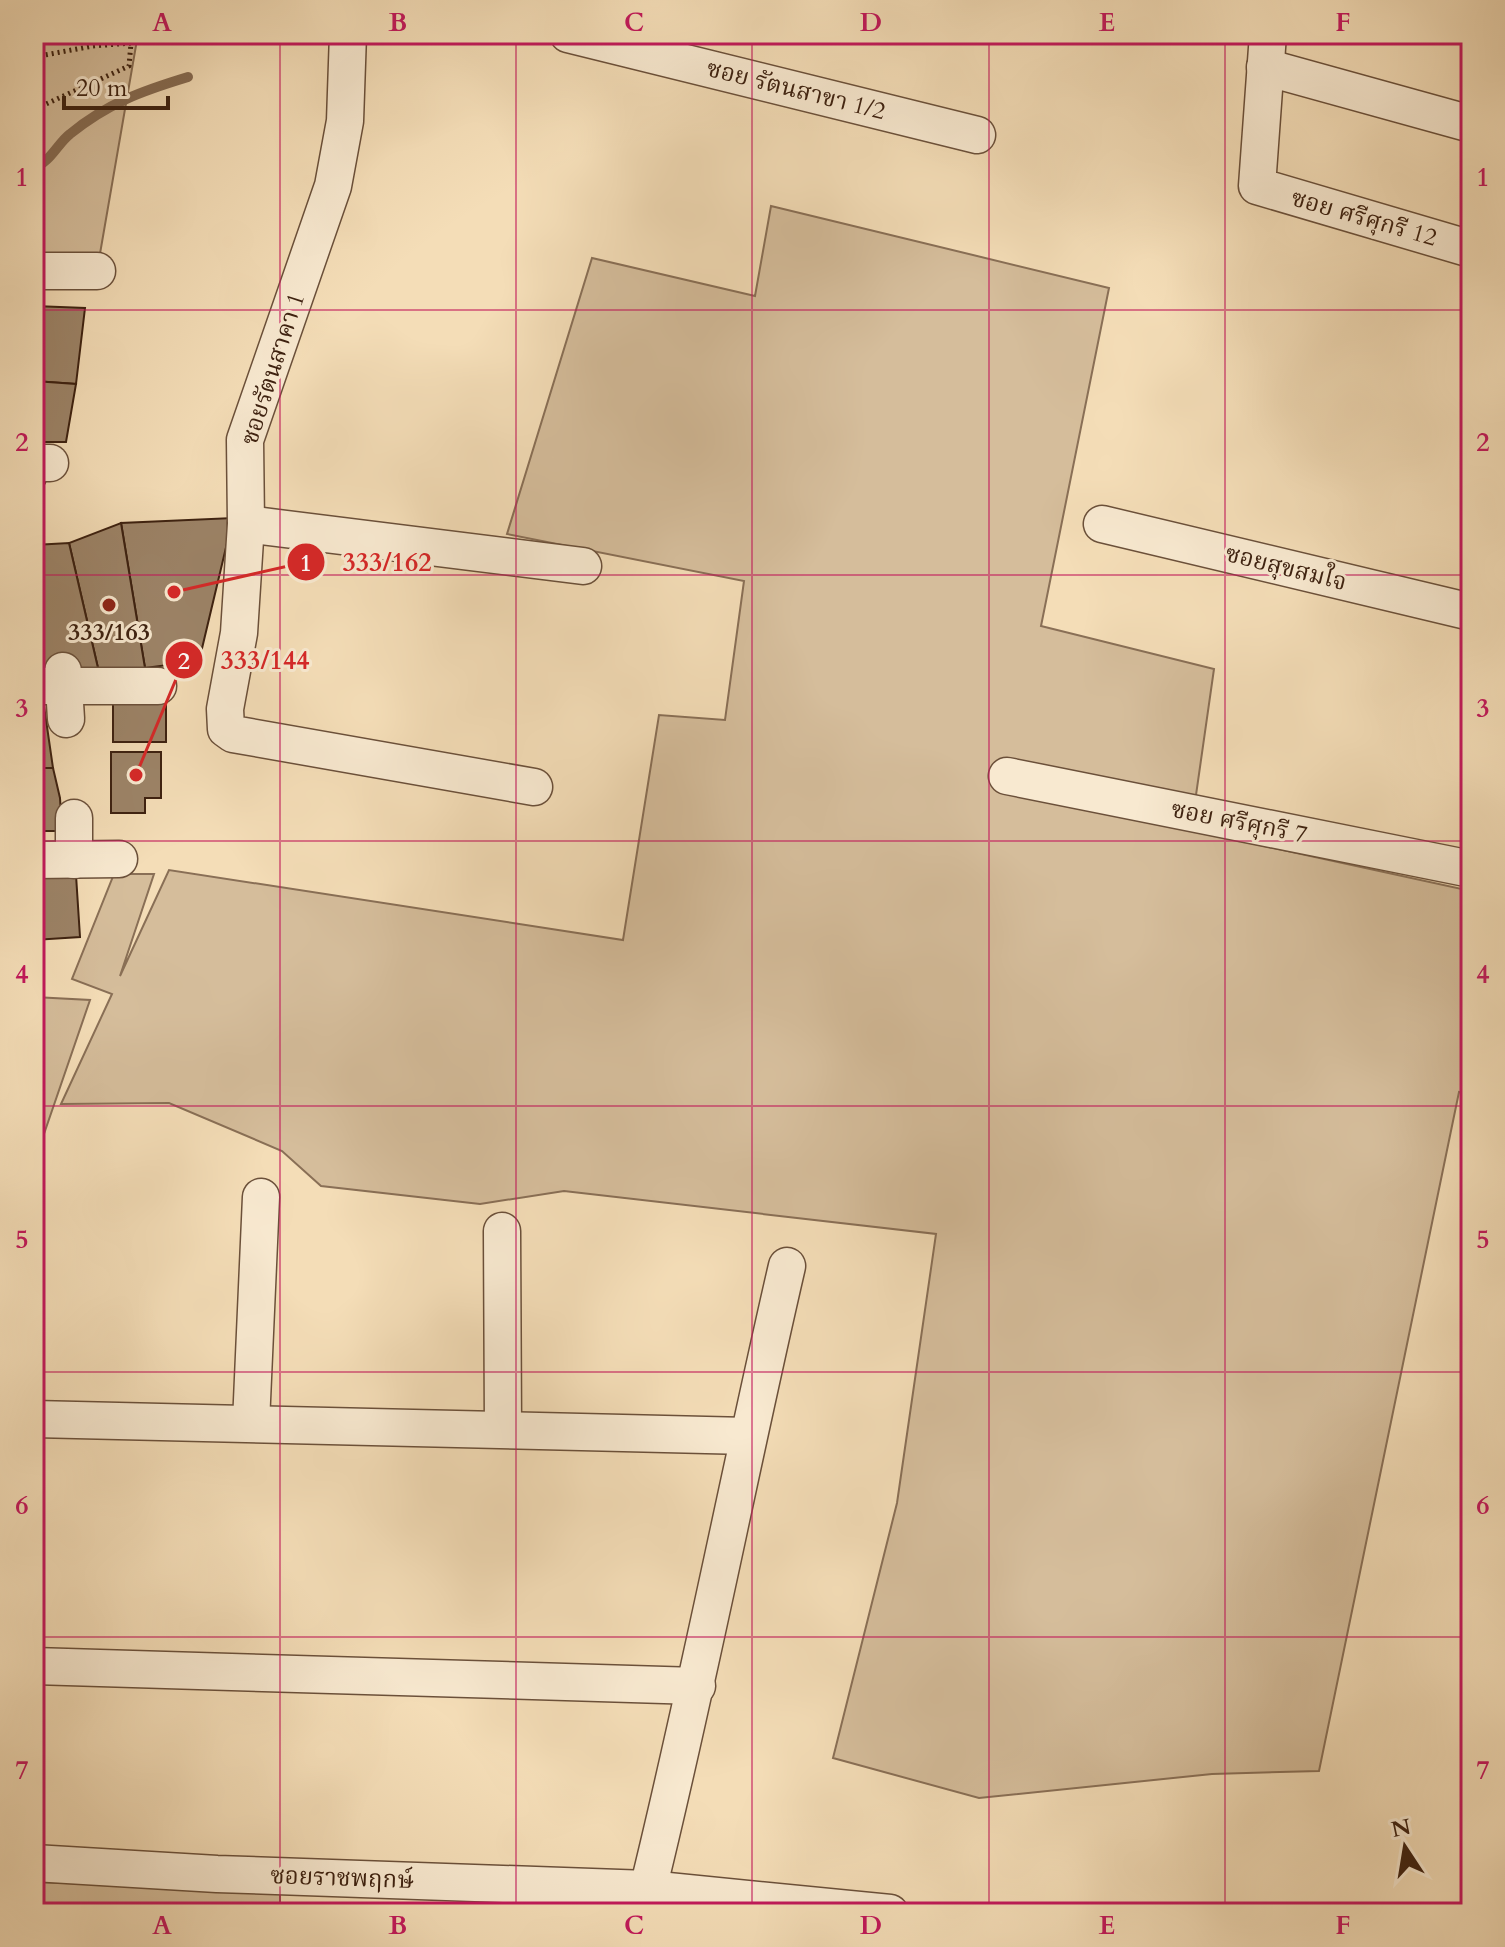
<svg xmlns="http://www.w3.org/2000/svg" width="1505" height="1947" viewBox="0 0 1505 1947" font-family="Cardo,'Noto Serif Thai',serif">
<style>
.green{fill:#d5bd9b;stroke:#896f56;stroke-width:2}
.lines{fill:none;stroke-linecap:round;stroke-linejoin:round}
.stream{stroke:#866b52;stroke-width:10}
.building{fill:#9c8367;stroke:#3d2110;stroke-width:2}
.minor-casing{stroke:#6b503a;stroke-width:39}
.path{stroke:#3d2110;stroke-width:5;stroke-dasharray:2 4;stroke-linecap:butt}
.minor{stroke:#f8e9d0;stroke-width:36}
.grid{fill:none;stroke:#c2185b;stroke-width:2;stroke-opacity:0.55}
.poi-dot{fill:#8f2418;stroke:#f8e9d0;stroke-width:3}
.labels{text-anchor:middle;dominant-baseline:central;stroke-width:6;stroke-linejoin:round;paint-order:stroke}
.street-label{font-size:24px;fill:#3d2110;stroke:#f8e9d0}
.poi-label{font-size:24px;font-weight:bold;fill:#3d2110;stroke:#f8e9d0}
.leader{fill:none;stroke:#d62828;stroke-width:3}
.callout-dot{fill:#d62828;stroke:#f8e9d0;stroke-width:3}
.mark-label{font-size:24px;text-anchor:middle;font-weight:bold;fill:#fff}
.callout-label{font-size:26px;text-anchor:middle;font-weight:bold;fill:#d62828;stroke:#f8e9d0;stroke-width:6;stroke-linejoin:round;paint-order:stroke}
.neatline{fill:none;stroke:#c2185b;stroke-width:3}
.grid-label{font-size:26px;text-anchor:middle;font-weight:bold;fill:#c2185b}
</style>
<rect width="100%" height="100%" fill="#f4ddb7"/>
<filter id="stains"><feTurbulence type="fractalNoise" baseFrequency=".0025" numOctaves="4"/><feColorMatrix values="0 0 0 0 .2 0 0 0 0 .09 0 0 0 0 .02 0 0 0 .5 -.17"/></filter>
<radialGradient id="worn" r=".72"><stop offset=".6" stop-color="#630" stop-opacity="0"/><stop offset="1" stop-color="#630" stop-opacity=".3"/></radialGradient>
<g class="green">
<path d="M34,34H138L97,271H34Z"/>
<path d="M771,206L1109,288L1041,626L1214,669L1191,830L1471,891V1095L1459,1092L1319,1771L1212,1774L979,1798L833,1758L897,1503L936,1234L564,1191L480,1204L321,1186L282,1151L169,1103L61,1104L112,994L72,979L114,874H154L120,976L169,870L623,940L659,715L725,720L744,581L507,534L592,258L755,296Z"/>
<path d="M34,997L90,1000L34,1163Z"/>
<path d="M34,1882L280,1890V1913H34Z"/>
</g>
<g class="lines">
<path class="stream" d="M34,167C49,164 58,143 70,134C108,103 142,91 188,77"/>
</g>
<g class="building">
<path d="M34,306L85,308L76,384L34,381Z"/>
<path d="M34,381L76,384L66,442H34Z"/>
<path d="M34,470H51L34,506Z"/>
<path d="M233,518L199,661L145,668L121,523Z"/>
<path d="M121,523L145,668H98L69,543Z"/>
<path d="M69,543L98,668H42L34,631V545Z"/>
<path d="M34,631L42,668L34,667Z"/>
<path d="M166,690V742H113V691Z"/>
<path d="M34,706H44L53,768H34Z"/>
<path d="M111,752H161V798H145V813H111Z"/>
<path d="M34,768H53L60,798L62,831H34Z"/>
<path d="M76,875L80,937L34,940V877Z"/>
</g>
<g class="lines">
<defs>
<g id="minor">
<path d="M348,34L345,121L333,186L245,440L246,524L239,633L225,709L226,729L233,734L534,787"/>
<path d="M568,34L977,135"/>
<path d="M1268,34L1257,186L1471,249"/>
<path d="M1265,67L1471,124"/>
<path d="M34,271H97"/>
<path d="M34,463H50"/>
<path d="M246,524L583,566"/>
<path d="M1102,524L1471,612"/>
<path d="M63,671L66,719"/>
<path d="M34,686H158"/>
<path d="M1007,776L1471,869"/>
<path d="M74,818V860"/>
<path d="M34,860L119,859"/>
<path d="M502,1231L503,1428"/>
<path d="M34,1419L748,1436"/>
<path d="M251,1423L261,1197"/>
<path d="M34,1666L697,1686"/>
<path d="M34,1863L217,1874L648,1889L890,1913"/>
<path d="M648,1889C699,1682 739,1473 787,1266"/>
</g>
</defs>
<use href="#minor" class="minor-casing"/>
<path class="path" d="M34,57L93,46L131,43L129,66L46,104L34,114"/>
<use href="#minor" class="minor"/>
</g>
<path class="grid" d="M280,34V1913M516,34V1913M752,34V1913M989,34V1913M1225,34V1913M34,310H1471M34,575H1471M34,841H1471M34,1106H1471M34,1372H1471M34,1637H1471"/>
<circle class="poi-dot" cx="109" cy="605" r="8"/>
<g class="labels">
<g class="street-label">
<text transform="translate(796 90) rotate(14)">ซอย รัตนสาขา 1/2</text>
<text transform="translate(1364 218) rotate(16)">ซอย ศรีศุกรี 12</text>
<text transform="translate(273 369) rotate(-72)">ซอยรัตนสาคา 1</text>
<text transform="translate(1286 568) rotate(14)">ซอยสุขสมใจ</text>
<text transform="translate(1239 822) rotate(11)">ซอย ศรีศุกรี 7</text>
<text transform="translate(342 1878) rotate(2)">ซอยราชพฤกษ์</text>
</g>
<g class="poi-label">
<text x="109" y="632">333/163</text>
</g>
</g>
<path class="leader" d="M174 592L306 562M136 775L184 660"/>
<g class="callout-dot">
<circle cx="174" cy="592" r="8"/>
<circle cx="136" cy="775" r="8"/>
<circle cx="306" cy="562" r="20"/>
<circle cx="184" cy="660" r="20"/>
</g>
<g class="mark-label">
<text x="306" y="571">1</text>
<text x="184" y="669">2</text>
</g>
<g class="callout-label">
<text x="387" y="571">333/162</text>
<text x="265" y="669">333/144</text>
</g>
<rect width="1505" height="1947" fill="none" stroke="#f4ddb7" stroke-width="88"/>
<g transform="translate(1405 1847) rotate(348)" stroke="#f8e9d0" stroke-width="6" paint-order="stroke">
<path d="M0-6L14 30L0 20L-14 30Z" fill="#3d2110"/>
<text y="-12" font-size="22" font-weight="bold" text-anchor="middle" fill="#3d2110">N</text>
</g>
<path d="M64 96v12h104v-12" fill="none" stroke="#3d2110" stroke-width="4"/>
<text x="76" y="96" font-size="24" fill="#3d2110" stroke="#f8e9d0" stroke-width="6" paint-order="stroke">20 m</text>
<rect x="44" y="44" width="1417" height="1859" class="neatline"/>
<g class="grid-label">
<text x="162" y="31">A</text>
<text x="398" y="31">B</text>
<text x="634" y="31">C</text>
<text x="871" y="31">D</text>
<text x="1107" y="31">E</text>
<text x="1343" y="31">F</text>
<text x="22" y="186">1</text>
<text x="1483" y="186">1</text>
<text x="22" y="451">2</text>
<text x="1483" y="451">2</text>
<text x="22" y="717">3</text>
<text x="1483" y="717">3</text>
<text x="22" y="983">4</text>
<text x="1483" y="983">4</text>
<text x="22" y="1248">5</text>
<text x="1483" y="1248">5</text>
<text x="22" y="1514">6</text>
<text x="1483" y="1514">6</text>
<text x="22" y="1779">7</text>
<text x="1483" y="1779">7</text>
<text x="162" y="1934">A</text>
<text x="398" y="1934">B</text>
<text x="634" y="1934">C</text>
<text x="871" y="1934">D</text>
<text x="1107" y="1934">E</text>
<text x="1343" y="1934">F</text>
</g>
<rect width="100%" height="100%" filter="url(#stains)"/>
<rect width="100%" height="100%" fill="url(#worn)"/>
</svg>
